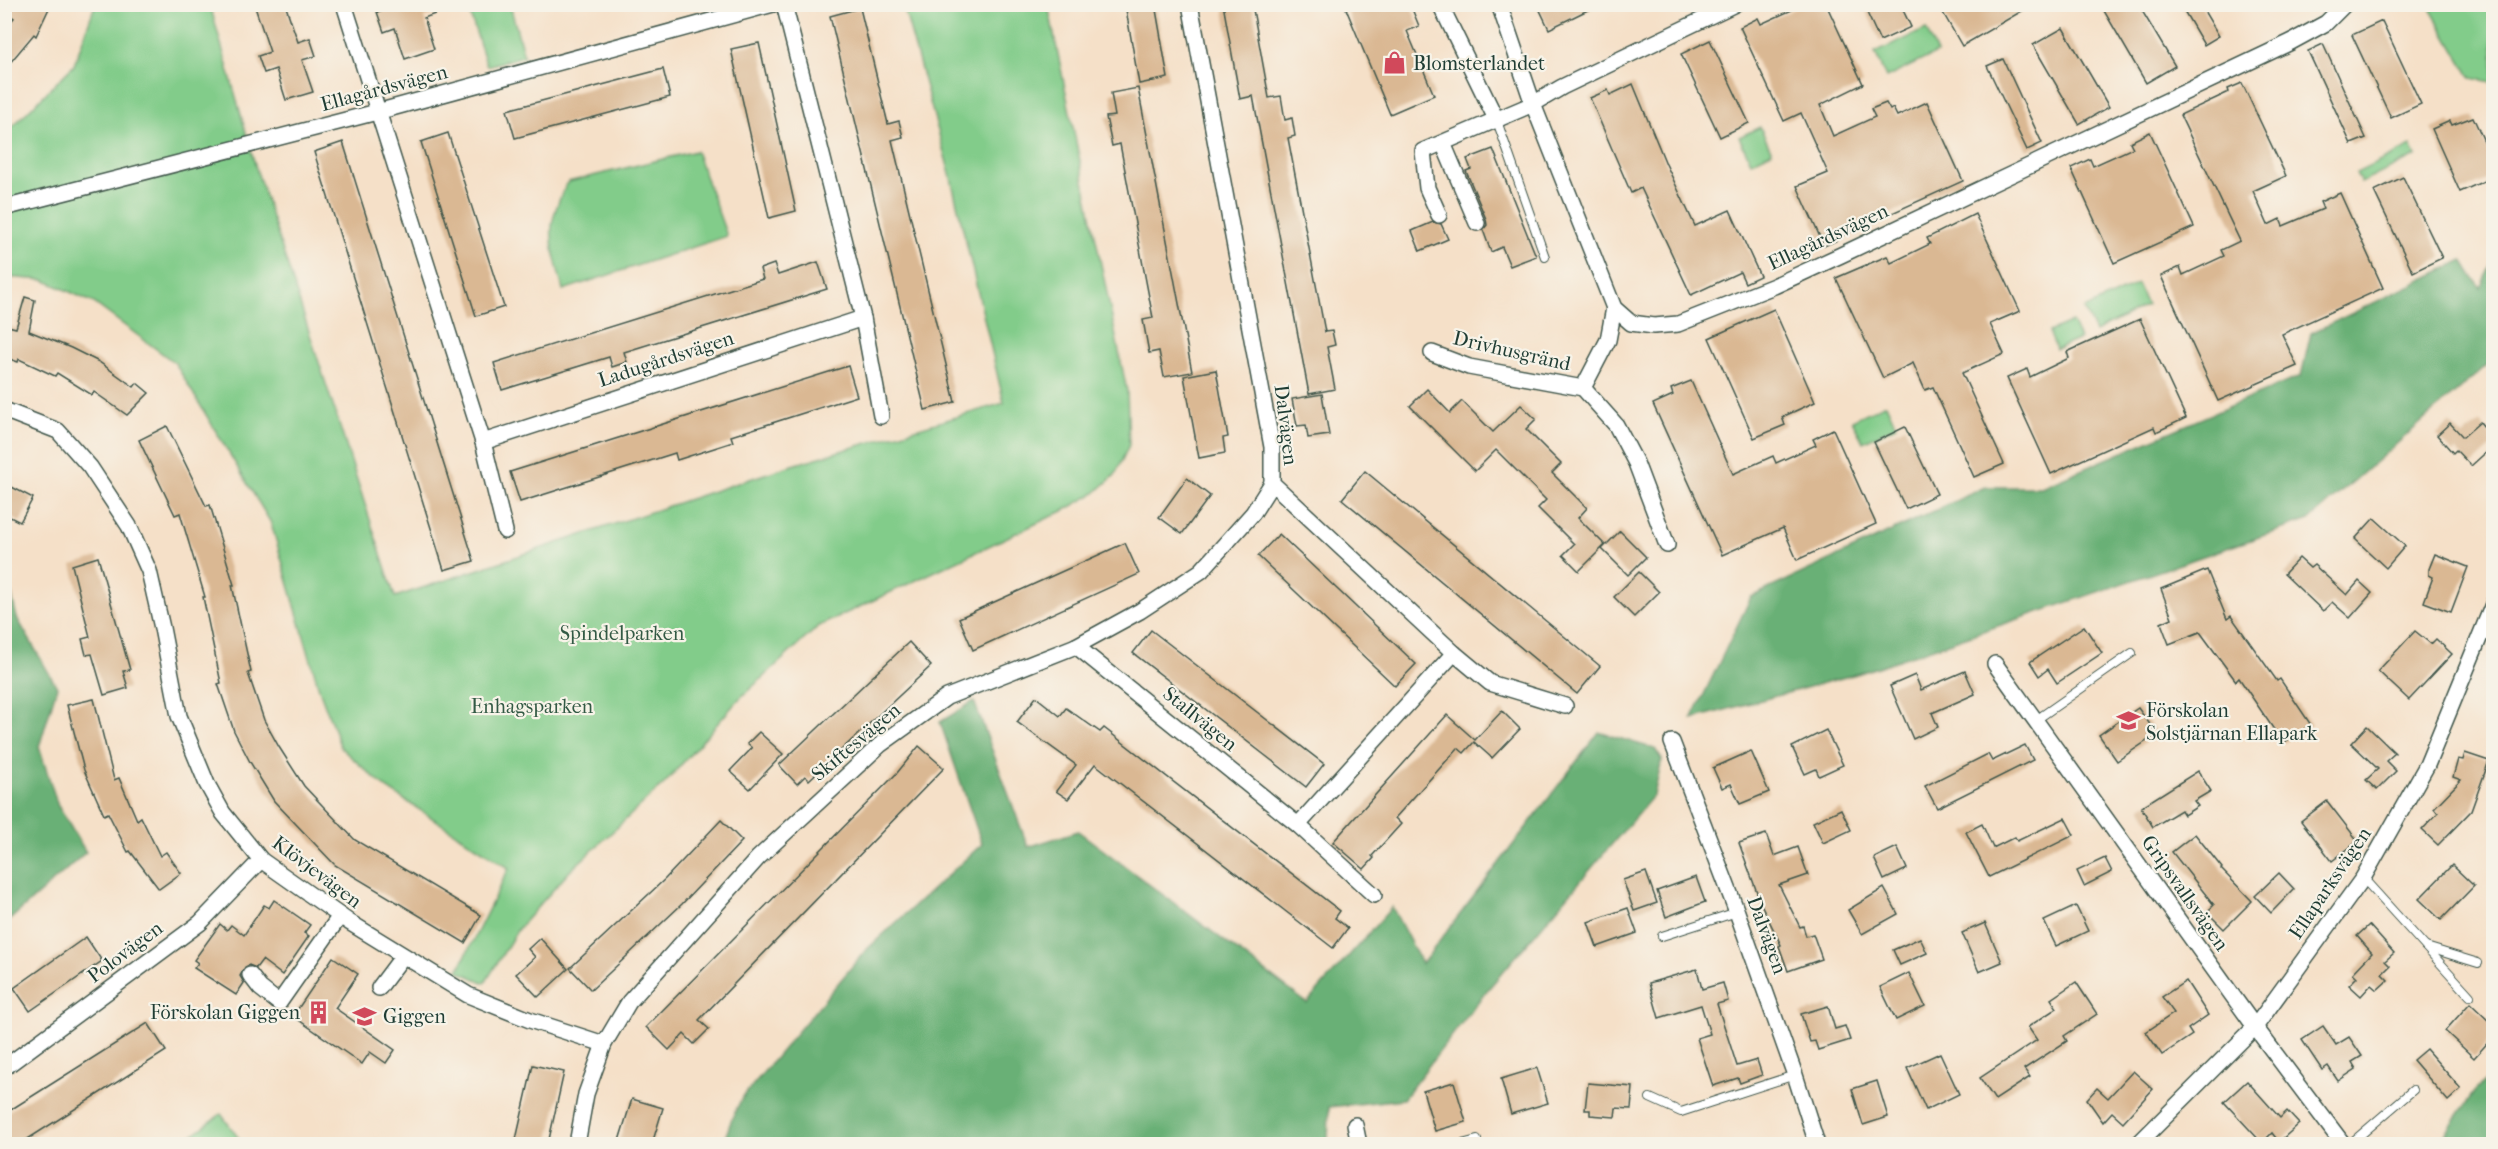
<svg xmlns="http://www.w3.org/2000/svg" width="2498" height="1149" viewBox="0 0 2498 1149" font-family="'IM FELL French Canon',serif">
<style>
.green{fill:#82cc8a;stroke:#50845f;stroke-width:1.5}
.forest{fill:#69b076;stroke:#447655;stroke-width:1.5}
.building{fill:#dab893}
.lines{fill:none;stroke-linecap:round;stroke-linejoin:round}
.service-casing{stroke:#3f554a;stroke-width:10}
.minor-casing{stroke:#3f554a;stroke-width:18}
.service{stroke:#fff;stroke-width:8}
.minor{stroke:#fff;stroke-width:15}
.labels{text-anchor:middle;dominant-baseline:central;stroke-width:4.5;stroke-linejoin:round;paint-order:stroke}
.poi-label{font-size:20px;fill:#1f3d34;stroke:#f7f3e8;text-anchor:start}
.street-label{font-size:20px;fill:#1f3d34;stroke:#f7f3e8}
.park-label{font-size:20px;fill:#335a45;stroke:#f7f3e8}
</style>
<rect width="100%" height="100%" fill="#f7f3e8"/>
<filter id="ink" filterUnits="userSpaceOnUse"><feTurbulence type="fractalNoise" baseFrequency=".0167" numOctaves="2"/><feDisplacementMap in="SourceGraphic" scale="12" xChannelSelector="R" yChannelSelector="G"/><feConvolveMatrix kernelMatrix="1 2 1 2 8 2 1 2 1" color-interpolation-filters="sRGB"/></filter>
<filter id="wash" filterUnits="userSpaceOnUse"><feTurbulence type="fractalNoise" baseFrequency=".008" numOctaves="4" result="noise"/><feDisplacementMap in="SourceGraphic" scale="24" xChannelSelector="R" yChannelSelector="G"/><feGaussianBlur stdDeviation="1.35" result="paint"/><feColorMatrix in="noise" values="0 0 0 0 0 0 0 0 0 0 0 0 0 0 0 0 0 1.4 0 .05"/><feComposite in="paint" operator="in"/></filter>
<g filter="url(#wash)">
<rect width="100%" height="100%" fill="#f5e0c8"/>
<g class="green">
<path d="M95,5H210L256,168L395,597L786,467L1004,403L950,174L903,5H1048L1127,391L1129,445L1115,475L1095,493L1065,510L819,626L739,699L666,782L570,871L518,929L485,983L458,971L509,868L386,788L341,748L320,692L271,523L175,363L94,303L44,280L5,277V134L74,65Z"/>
<path d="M467,5H510L524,56L487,66Z"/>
<path d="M2428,5H2493V82L2471,78Z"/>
<path d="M1926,29L1937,53L1886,78L1875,53Z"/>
<path d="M1760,127L1772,152L1751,162L1739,137Z"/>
<path d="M2411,146L2416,156L2361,183L2356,173Z"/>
<path d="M696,151L727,236L563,290C551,242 543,228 568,182Z"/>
<path d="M2137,284L2147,305L2095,332L2084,309Z"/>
<path d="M2072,322L2080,339L2056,349L2049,332Z"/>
<path d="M1886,404L1896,426L1863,442L1852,420Z"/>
<path d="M221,1114L243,1144H180Z"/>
</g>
<g class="forest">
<path d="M2463,260L2480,288L2493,261V360L2309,520L1860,673L1692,719L1751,597L1985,487H2041L2301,376L2311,333Z"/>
<path d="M5,568L17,618L57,687L39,747L58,806L86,852L5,924Z"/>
<path d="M974,701L1028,847L1078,831L1307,1003L1392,907L1422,964L1599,732L1655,749L1662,760L1654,795L1484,994L1403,1099L1329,1107L1328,1144H723L732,1118L742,1098L865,951L982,844L940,722Z"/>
<path d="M2493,1073V1144H2438L2474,1092Z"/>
</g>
<g id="blocks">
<g class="building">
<path d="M4,4H51L36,36L34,34L4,70V29L14,18L4,11Z"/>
<path d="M254,4H285L298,42L310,38L316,56L302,60L313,92L286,100L276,69L264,73L258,56L270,52Z"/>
<path d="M387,4H454V7L424,18L434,49L405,59L395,28L384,32L377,12L388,8Z"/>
<path d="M1125,4H1155L1168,78L1139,84Z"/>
<path d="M1223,4H1252L1269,98L1281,96L1285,120L1292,118L1295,136L1288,138L1325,332L1332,331L1335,345L1327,347L1335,389L1309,394L1253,96L1240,99Z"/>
<path d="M1344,4H1410L1419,26L1407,31L1434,95L1390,114Z"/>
<path d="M1537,4H1600L1549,29Z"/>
<path d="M1805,4H1826L1863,84L1820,105L1833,136L1875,117L1871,109L1886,103L1890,110L1893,108L1897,116L1927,102L1963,181L1839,237L1840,239L1824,246L1797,186L1828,173L1801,113L1784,121L1740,27L1758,18L1761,24Z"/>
<path d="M1863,4H1900L1911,27L1880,41Z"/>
<path d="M1938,4H2034L1962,46Z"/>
<path d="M2100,4H2138L2175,66L2146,83Z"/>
<path d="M2180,4H2200L2219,36L2204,45Z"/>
<path d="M860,8L888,124L899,121L903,137L892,140L955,402L925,410L830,16Z"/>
<path d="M2382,21L2421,104L2391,118L2352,35Z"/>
<path d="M2063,28L2109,107L2079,124L2033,45Z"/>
<path d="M1710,40L1749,123L1720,137L1681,54Z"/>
<path d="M759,43L796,211L769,218L731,49Z"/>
<path d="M2323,44L2366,138L2351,144L2308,51Z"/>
<path d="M2003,59L2042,143L2027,150L1987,66Z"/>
<path d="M663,69L670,97L515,138L507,110Z"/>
<path d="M2242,83L2286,176L2253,191L2268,225L2280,219L2283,226L2323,209L2320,202L2340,193L2383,288L2282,334L2297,366L2218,401L2161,276L2180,267L2183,275L2224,256L2221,250L2240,241L2180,115L2229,92L2228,89Z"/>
<path d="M1633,84L1666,164L1695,226L1730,210L1760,276L1745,283L1740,272L1691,295L1641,188L1631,193L1590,98L1608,90L1610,95Z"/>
<path d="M1138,88L1192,372L1164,377L1159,351L1149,353L1143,320L1153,318L1120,144L1112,146L1106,117L1115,116L1111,93Z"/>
<path d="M2473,117L2493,161V177L2460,192L2432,129L2450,121L2452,125Z"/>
<path d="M2150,132L2194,227L2114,263L2071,168L2090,159L2093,166L2133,148L2130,142Z"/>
<path d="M448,133L504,307L476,316L421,142Z"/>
<path d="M343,142L474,561L444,570L314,152Z"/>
<path d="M1493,149L1536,256L1510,266L1502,247L1491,252L1483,230L1487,225L1486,219L1466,171L1471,169L1467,159Z"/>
<path d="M2403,177L2442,258L2413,272L2374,191Z"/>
<path d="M1975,214L2020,311L1990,324L2004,354L1962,373L2004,464L1974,477L1933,387L1925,390L1913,363L1883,378L1836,278L1887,256L1891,263L1930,244L1927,238Z"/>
<path d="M1433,222L1441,224L1448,239L1420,251L1412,231Z"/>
<path d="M818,262L827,289L624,352L627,362L612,367L609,357L502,390L494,363L763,279L760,269L774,264L778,275Z"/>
<path d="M25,297L35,300L29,331L71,348L99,362L134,387L137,383L149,393L127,415L94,392L92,395L57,373L55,376L19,359L18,362L4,357V325L16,328Z"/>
<path d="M1774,309L1815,402L1782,417L1785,425L1754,438L1709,338Z"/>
<path d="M2140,319L2186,418L2156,432L2154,427L2051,474L2007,378L2027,369L2030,377L2069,358L2067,352Z"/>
<path d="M848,366L857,396L731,436L733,442L677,460L675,453L520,502L510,472Z"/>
<path d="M1216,370L1228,437L1223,438L1225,453L1199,458L1184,376Z"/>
<path d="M1691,381L1733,474L1773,456L1776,463L1816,445L1813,439L1833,429L1876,524L1797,560L1783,528L1722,555L1653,404L1673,395L1671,389Z"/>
<path d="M1427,389L1450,413L1462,401L1493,432L1521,405L1536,419L1526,429L1561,464L1552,473L1587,508L1578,518L1605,545L1579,571L1563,555L1574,544L1538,508L1546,500L1496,450L1475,471L1410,406Z"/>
<path d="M1322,394L1329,435L1308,438L1306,425L1297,426L1292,399Z"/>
<path d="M2480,422L2493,438V446L2471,466L2456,450L2453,453L2437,435L2450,423L2463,437Z"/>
<path d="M167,426L206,506L210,505L234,585H232L251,672L248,673L264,720L279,747L304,786L355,840L481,915L465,943L335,865L274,801L250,762L234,731L218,684L221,683L203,597H205L180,513L175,515L139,440Z"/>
<path d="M1905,427L1937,494L1906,509L1874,442Z"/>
<path d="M1365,471L1600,666L1577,694L1342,499Z"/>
<path d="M1187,478L1210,496L1182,534L1159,517Z"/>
<path d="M4,483L33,498L20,522L4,514Z"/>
<path d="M2374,518L2405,546L2386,568L2355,539Z"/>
<path d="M1620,531L1646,557L1628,575L1602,549Z"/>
<path d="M1279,534L1416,664L1395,686L1258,556Z"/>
<path d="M1125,543L1139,574L973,650L959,618Z"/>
<path d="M2435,554L2468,567L2451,612L2424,602L2433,577L2429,575V569Z"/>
<path d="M98,557L130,670L123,671L128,688L104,695L92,654L86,655L82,639L90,637L72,565Z"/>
<path d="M2299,558L2310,568L2314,565L2347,595L2359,581L2372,593L2350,618L2332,602L2323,611L2284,574Z"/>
<path d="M2207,570L2227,619L2231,616L2277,681L2280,679L2311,725L2283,743L2239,678L2236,681L2200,632L2169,644L2161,623L2172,618L2161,589Z"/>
<path d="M1639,572L1659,592L1634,617L1614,597Z"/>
<path d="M2084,626L2102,653L2057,683L2048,669L2039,676L2030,662Z"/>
<path d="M1151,630L1324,764L1306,787L1133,653Z"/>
<path d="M2415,631L2431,644L2436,639L2452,654L2409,700L2378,671Z"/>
<path d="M909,642L931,666L809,780L805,776L797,784L779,765Z"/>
<path d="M1965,671L1975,694L1932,713L1938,727L1913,739L1890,686L1915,675L1921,690Z"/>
<path d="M1036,697L1060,716L1066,708L1100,732L1104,728L1340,911L1335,918L1348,928L1333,948L1095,764L1068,799L1056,791L1076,765L1017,722Z"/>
<path d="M94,699L114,780L119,778L137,820L141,817L160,856L166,852L181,873L159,889L130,851L128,852L108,813L104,815L84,770L67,705Z"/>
<path d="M2138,708L2157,734L2117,761L2099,735Z"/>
<path d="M1502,711L1520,729L1492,758L1474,742L1464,753L1458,748L1395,818L1401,824L1372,856L1374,858L1364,869L1333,842L1447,715L1475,740Z"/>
<path d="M2367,726L2395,753L2386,761L2396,771L2377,790L2366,780L2378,769L2351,743Z"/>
<path d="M1826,730L1843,765L1819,776L1816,769L1805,774L1792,747Z"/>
<path d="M759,732L783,754L750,789L730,771L752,748L747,744Z"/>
<path d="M2025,745L2033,760L1937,808L1925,786L1988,754L1992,761Z"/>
<path d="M919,746L944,768L699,1020L709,1029L694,1044L684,1034L669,1050L646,1027L897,773Z"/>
<path d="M1751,751L1769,792L1740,804L1731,784L1722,788L1713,768Z"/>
<path d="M2465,753L2489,761L2471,811L2438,845L2422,830L2438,813L2434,808L2461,780L2453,777L2458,759L2463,760Z"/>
<path d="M2198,771L2211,791L2194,801L2198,806L2184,815L2181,810L2153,827L2141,807Z"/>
<path d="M2327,801L2358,841L2332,861L2301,821Z"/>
<path d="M1841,809L1851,830L1823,843L1813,822Z"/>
<path d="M2065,818L2074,835L1989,877L1966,832L1982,824L1993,848L2015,837L2017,841Z"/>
<path d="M721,820L742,841L682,904L591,990L570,968L665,879Z"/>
<path d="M1766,834L1774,856L1798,847L1808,875L1779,885L1800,927L1803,926L1806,936L1813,934L1822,959L1788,971L1779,946L1781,945L1762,906L1739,843Z"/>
<path d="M2195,834L2222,868L2221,869L2252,901L2224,929L2207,912L2214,905L2172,852Z"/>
<path d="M1897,847L1907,869L1884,880L1874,858Z"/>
<path d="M2105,858L2112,872L2084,886L2077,871Z"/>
<path d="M2452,865L2474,886L2441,920L2419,899Z"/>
<path d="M1646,872L1657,903L1634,911L1623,880Z"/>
<path d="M2279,873L2294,889L2271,913L2255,896Z"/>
<path d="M1696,877L1705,902L1666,917L1657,891Z"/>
<path d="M1884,888L1898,914L1862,934L1848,910Z"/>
<path d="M274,900L310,925L304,933L309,936L282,975L262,960L256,968L249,965L245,967L240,976L244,983L236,995L194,968L198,963L194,960L220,924L227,930L231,925L244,935L264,905L269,908Z"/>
<path d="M2076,906L2088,931L2056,946L2044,921Z"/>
<path d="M1628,908L1637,933L1597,947L1588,922Z"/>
<path d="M1985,923L2002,962L1979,972L1962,933Z"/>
<path d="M2369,925L2394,953L2385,961L2390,966L2382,974L2388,980L2377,990L2371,985L2361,996L2349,985L2357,977L2353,973L2372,953L2357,936Z"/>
<path d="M86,937L102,961L30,1011L14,988Z"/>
<path d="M540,938L568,969L538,997L516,974L535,957L528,949Z"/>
<path d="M1920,938L1927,953L1900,965L1893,950Z"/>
<path d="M333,957L358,974L335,1008L395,1050L386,1063L370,1052L362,1064L293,1016Z"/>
<path d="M1697,969L1702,989L1723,983L1728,1001L1717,1004L1737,1066L1757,1060L1762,1075L1740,1083L1738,1078L1713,1086L1697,1038L1710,1034L1701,1005L1659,1018L1649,983Z"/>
<path d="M1909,973L1925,1006L1896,1020L1880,987Z"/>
<path d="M2186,981L2208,1015L2188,1029L2192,1035L2162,1055L2146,1032L2174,1013L2162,997Z"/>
<path d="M2076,982L2097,1014L2064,1036L2067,1041L2024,1069L2030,1077L1995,1100L1980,1078L2037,1040L2028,1027L2057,1008L2051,999Z"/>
<path d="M2470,1003L2493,1025V1037L2474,1058L2445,1031Z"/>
<path d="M1828,1006L1835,1029L1845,1026L1850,1040L1818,1050L1815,1041L1810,1042L1801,1014Z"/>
<path d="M148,1023L166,1051L20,1144H4V1114Z"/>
<path d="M2323,1026L2336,1045L2349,1037L2362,1056L2352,1062L2356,1069L2338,1081L2328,1066L2322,1070L2302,1040Z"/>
<path d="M2426,1049L2461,1089L2448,1101L2413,1060Z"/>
<path d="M1940,1053L1959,1094L1926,1110L1907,1068Z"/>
<path d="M533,1065L564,1072L548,1144H515Z"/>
<path d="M1537,1068L1548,1103L1511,1114L1501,1079Z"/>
<path d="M2133,1071L2153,1089L2123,1122L2112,1112L2103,1122L2087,1099L2097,1088L2108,1098Z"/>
<path d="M1877,1081L1888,1117L1863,1125L1852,1089Z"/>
<path d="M2247,1081L2280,1118L2287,1111L2299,1124L2279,1142L2272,1133L2262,1143L2224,1102Z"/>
<path d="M1454,1082L1466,1122L1435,1131L1423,1091Z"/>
<path d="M1588,1083L1633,1087L1631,1109L1616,1108L1615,1117L1590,1115V1110H1585Z"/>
<path d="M632,1099L663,1108L652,1144H618Z"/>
</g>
</g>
</g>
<g filter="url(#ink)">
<use href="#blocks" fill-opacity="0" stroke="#3f554a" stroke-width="1.5"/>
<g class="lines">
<defs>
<g id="service">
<path d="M1497,121L1545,257"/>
<path d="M2036,720L2132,653"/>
<path d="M2363,878L2470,996"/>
<path d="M1662,936L1737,912"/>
<path d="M2426,947L2478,963"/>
<path d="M1650,1098L1681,1112L1795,1075"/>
<path d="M1462,1144L1477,1140"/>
<path d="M2350,1144L2413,1090"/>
</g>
<g id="minor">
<path d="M344,4L483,442L863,318L784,4"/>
<path d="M1190,4L1272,447V483L1454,653L1490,683L1565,706"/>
<path d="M1440,4L1497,121"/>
<path d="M1499,4L1533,104L1614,308L1631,323L1654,326L1678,324L1774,286L1841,255L2291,42L2326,23L2345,4"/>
<path d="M1443,143L1477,223"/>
<path d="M4,208L377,112L773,4"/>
<path d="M1439,215L1427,188L1423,151L1533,104L1562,87L1735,4"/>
<path d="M1614,308L1608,340L1583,388L1616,425L1636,463L1667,545"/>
<path d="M863,318L881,416"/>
<path d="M1432,353L1469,367L1583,388"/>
<path d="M4,410L58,431L90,467L129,526L149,571L162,628L179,716L207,784L223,813L261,860L349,922L468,995L530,1020L604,1044"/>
<path d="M483,442L505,531"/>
<path d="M1076,646L1298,825L1454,653"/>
<path d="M1995,664L2255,1027L2343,1144"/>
<path d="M1672,742L1737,912L1795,1075L1817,1144"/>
<path d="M1298,825L1374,895"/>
<path d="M250,975L260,988L279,1003L340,916"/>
<path d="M379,988L403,956"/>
<path d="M4,1068L200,923L261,860"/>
<path d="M1355,1125L1359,1144"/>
<path d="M577,1144L586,1094L604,1044L629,1002L758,858L880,745L947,697L1076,646L1140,611L1201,571L1253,513L1272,483"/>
<path d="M2138,1144L2255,1027L2363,878L2427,765L2494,602"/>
</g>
</defs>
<use href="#service" class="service-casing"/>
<use href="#minor" class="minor-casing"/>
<use href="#service" class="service"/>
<use href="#minor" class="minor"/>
</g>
</g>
<defs>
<symbol id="shop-bare" viewBox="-9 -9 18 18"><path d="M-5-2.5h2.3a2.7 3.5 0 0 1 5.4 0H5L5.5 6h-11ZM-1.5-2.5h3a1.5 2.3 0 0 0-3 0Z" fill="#d1495b" stroke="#f7f3e8" stroke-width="2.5" paint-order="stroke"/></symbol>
<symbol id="school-bare" viewBox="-9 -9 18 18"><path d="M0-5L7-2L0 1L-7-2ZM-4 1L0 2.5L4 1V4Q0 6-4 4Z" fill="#d1495b" stroke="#f7f3e8" stroke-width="2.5" paint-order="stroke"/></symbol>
<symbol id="building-bare" viewBox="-9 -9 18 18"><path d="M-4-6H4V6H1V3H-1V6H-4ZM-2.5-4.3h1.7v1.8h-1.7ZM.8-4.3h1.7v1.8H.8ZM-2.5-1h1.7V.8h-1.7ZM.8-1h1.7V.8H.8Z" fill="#d1495b" stroke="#f7f3e8" stroke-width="2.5" paint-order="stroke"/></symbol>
</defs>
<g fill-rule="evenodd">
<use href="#shop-bare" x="1378" y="46" width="33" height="33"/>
<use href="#school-bare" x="2112" y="704" width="33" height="33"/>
<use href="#building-bare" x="302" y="996" width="33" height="33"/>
<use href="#school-bare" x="348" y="1000" width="33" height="33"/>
</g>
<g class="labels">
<g class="poi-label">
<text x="1413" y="63">Blomsterlandet</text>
<text x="2146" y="710">Förskolan<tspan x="2146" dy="23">Solstjärnan Ellapark</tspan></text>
<text x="300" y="1012" text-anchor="end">Förskolan Giggen</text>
<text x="383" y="1016">Giggen</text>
</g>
<g class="street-label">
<text transform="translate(384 88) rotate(-15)">Ellagårdsvägen</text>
<text transform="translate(1828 237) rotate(-25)">Ellagårdsvägen</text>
<text transform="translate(1512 351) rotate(13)">Drivhusgränd</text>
<text transform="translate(666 359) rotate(-18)">Ladugårdsvägen</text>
<text transform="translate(1286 425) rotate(83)">Dalvägen</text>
<text transform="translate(1200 719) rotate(39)">Stallvägen</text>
<text transform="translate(856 742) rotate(-40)">Skiftesvägen</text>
<text transform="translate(317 872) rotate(37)">Klövjevägen</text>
<text transform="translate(2330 883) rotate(-56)">Ellaparksvägen</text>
<text transform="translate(2185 893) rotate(55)">Gripsvallsvägen</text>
<text transform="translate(1767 935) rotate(70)">Dalvägen</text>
<text transform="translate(125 952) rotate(-37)">Polovägen</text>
</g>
<g class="park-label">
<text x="622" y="633">Spindelparken</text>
<text x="532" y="706">Enhagsparken</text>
</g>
</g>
<rect width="2498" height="1149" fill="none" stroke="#f7f3e8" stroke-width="24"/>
</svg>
